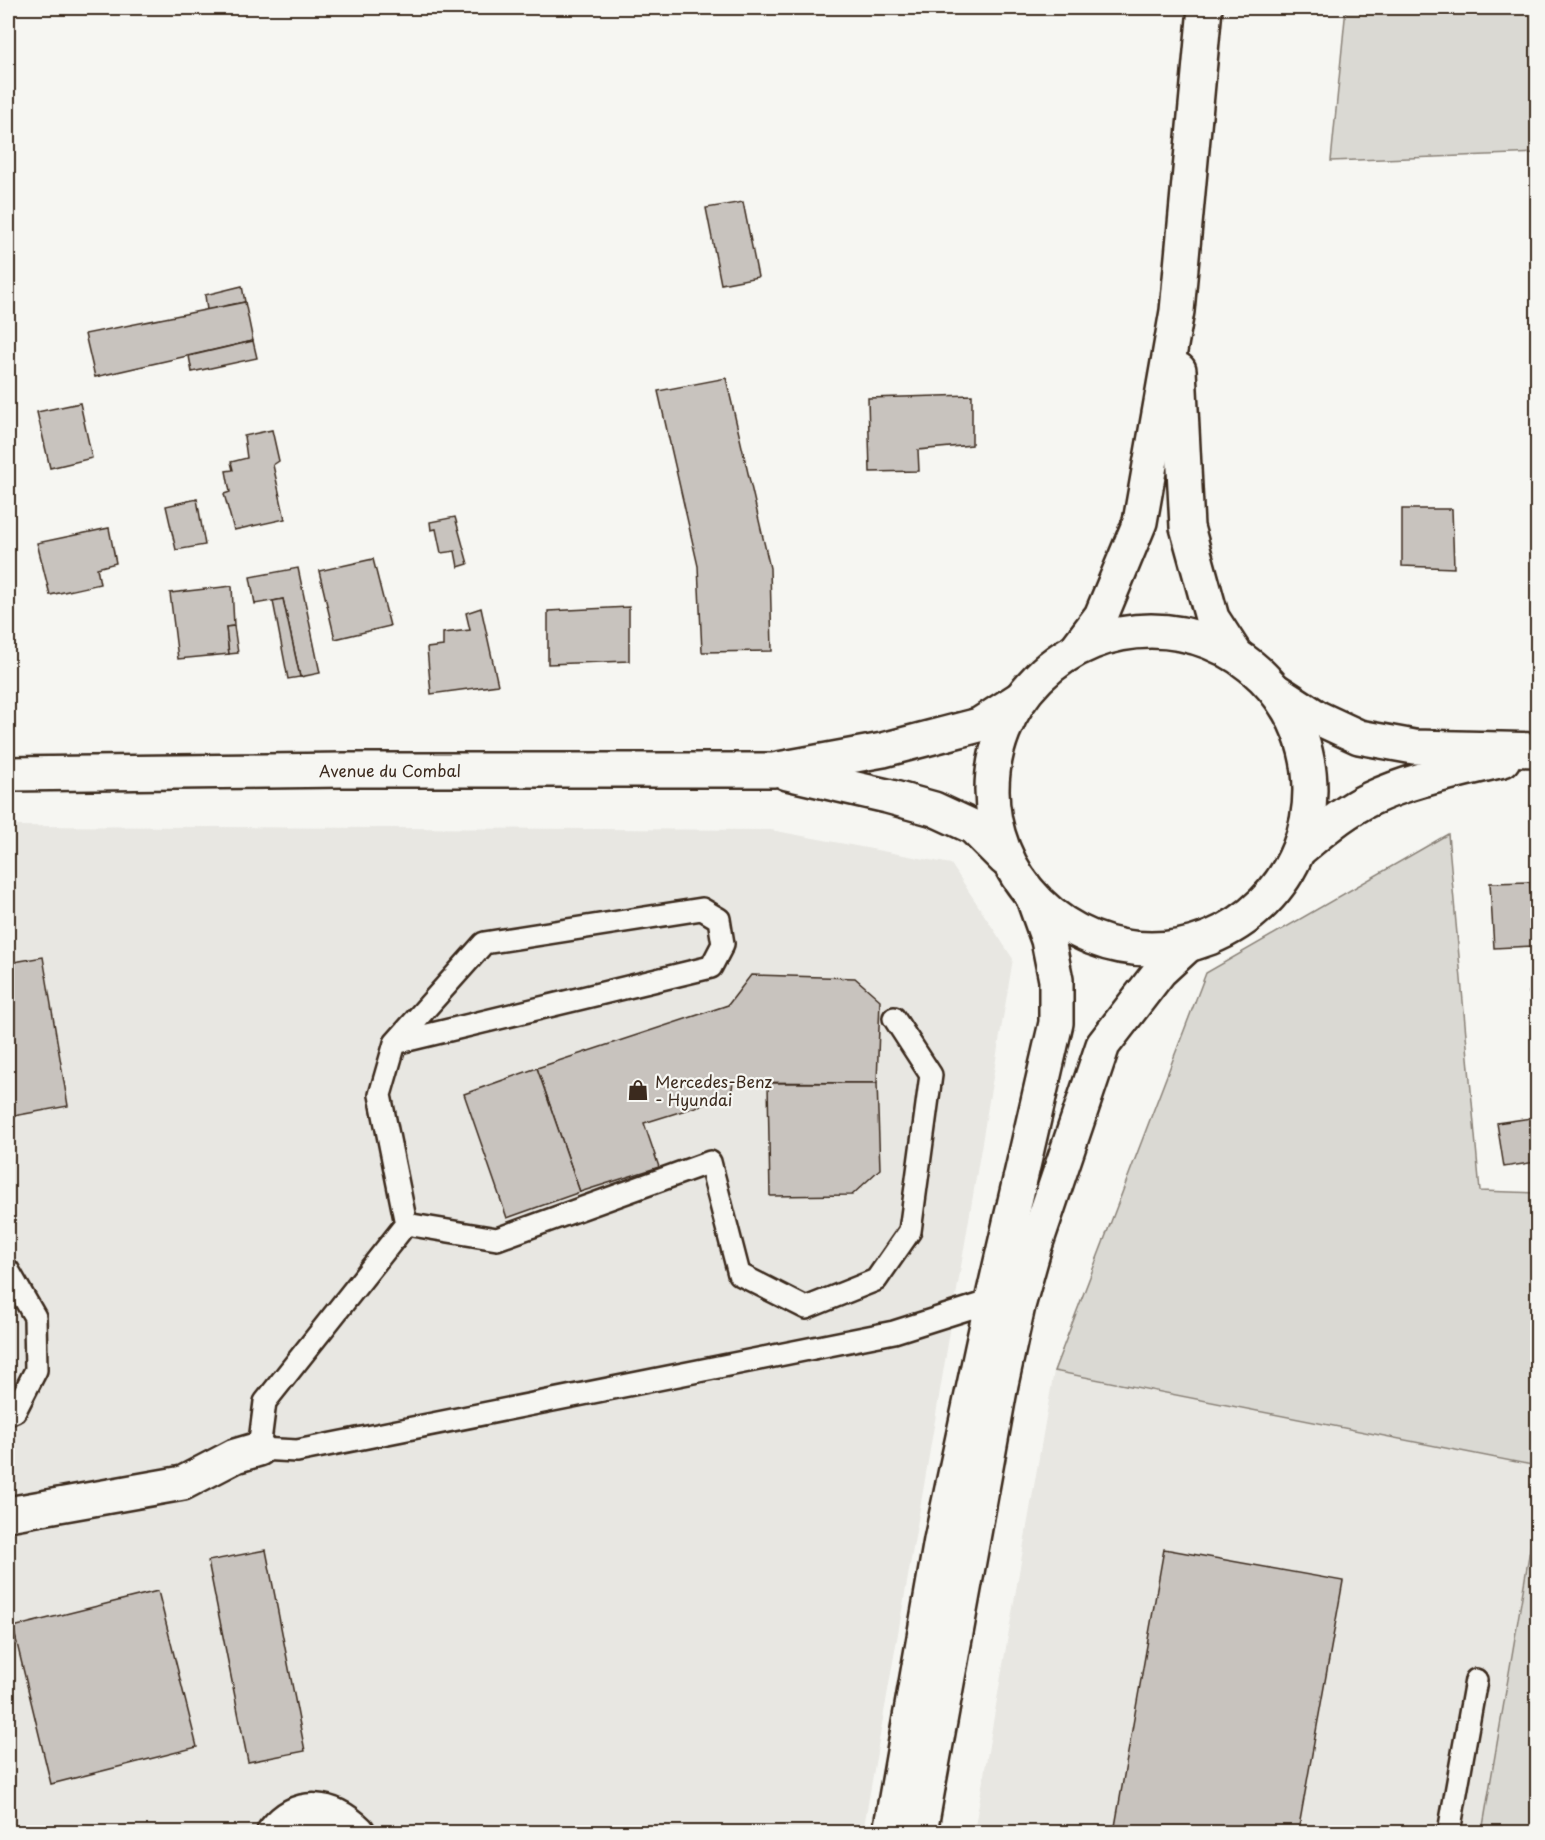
<svg xmlns="http://www.w3.org/2000/svg" width="1545" height="1840" viewBox="0 0 1545 1840" font-family="'Playpen Sans',sans-serif">
<style>
.built{fill:#e8e7e2}
.green{fill:#dad9d3;stroke:#8a8278;stroke-width:1.5}
.building{fill:#c8c3be;stroke:#3b2a1e;stroke-width:1.5}
.lines{fill:none;stroke-linecap:round;stroke-linejoin:round}
.lane-casing{stroke:#3b2a1e;stroke-width:26}
.street-casing{stroke:#3b2a1e;stroke-width:38}
.secondary-casing{stroke:#3b2a1e;stroke-width:38}
.primary-casing{stroke:#3b2a1e;stroke-width:38}
.lane{stroke:#f6f6f2;stroke-width:21}
.street{stroke:#f6f6f2;stroke-width:33}
.secondary{stroke:#f6f6f2;stroke-width:33}
.primary{stroke:#f6f6f2;stroke-width:33}
.labels{text-anchor:middle;dominant-baseline:central;stroke-width:4.5;stroke-linejoin:round;paint-order:stroke}
.street-label{font-size:16px;fill:#3b2a1e;stroke:#f6f6f2}
.poi-label{font-size:16px;fill:#3b2a1e;stroke:#f6f6f2;text-anchor:start}
</style>
<rect width="100%" height="100%" fill="#f6f6f2"/>
<filter id="ink" filterUnits="userSpaceOnUse"><feTurbulence type="fractalNoise" baseFrequency=".0167" numOctaves="2"/><feDisplacementMap in="SourceGraphic" scale="12" xChannelSelector="R" yChannelSelector="G"/><feConvolveMatrix kernelMatrix="1 2 1 2 8 2 1 2 1" color-interpolation-filters="sRGB"/></filter>
<g filter="url(#ink)">
<g class="built">
<path d="M8,826L771,830L951,864L1013,959L921,1503L863,1832H8Z"/>
<path d="M1054,1371L1537,1466V1508L1482,1832H974Z"/>
</g>
<g class="green">
<path d="M1346,8H1537V153L1331,161Z"/>
<path d="M1448,834L1480,1191L1537,1193V1466L1054,1371L1206,973Z"/>
<path d="M1537,1508V1832H1482Z"/>
</g>
<g class="building">
<path d="M743,202L758,277L721,284L706,208Z"/>
<path d="M242,286L245,302L207,310L205,295Z"/>
<path d="M245,302L253,341L95,377L85,334Z"/>
<path d="M253,341L257,358L192,372L189,356Z"/>
<path d="M726,378L770,568L772,651L702,652L698,566L658,391Z"/>
<path d="M972,395V445L918,450L919,471L870,472L868,398Z"/>
<path d="M80,403L92,458L50,468L37,412Z"/>
<path d="M272,430L279,461L273,465L285,519L234,530L224,494L230,492L226,471L233,470L231,462L247,458L244,436Z"/>
<path d="M197,499L205,545L176,550L166,506Z"/>
<path d="M1402,509H1452L1454,568L1402,566Z"/>
<path d="M455,517L468,564L458,567L455,551L441,553L436,529L431,530L430,522Z"/>
<path d="M109,528L116,563L97,568L100,584L50,595L37,543Z"/>
<path d="M373,559L390,626L335,639L319,571Z"/>
<path d="M298,568L320,673L300,677L283,599L255,604L250,577Z"/>
<path d="M232,586L234,626L226,627L229,654L178,659L170,593Z"/>
<path d="M283,599L300,677L288,679L273,601Z"/>
<path d="M629,607V661L548,664V611Z"/>
<path d="M481,608L498,685L431,694L427,648L443,646V633L470,630L466,613Z"/>
<path d="M234,626L238,653L229,654L226,627Z"/>
<path d="M1530,882L1534,946L1494,948L1490,883Z"/>
<path d="M43,957L68,1106L8,1117V963Z"/>
<path d="M751,975L855,978L880,1000L877,1083L733,1082L731,1096L644,1123L659,1167L580,1192L537,1068L728,1005Z"/>
<path d="M1538,990V1029L1529,992Z"/>
<path d="M537,1068L580,1192L507,1218L464,1094Z"/>
<path d="M768,1083H877L880,1169L852,1195L770,1196Z"/>
<path d="M1538,1117V1138L1531,1139L1536,1162L1504,1167L1497,1123Z"/>
<path d="M1164,1549L1343,1581L1298,1832H1114Z"/>
<path d="M266,1550L305,1751L248,1762L208,1561Z"/>
<path d="M158,1591L197,1747L51,1784L13,1627Z"/>
</g>
<g class="lines">
<defs>
<g id="lane">
<path d="M395,1043L711,967L723,944L719,919L702,909L484,943L395,1043L380,1095L406,1224L265,1402L259,1449L297,1451L894,1332L992,1301"/>
<path d="M406,1224L497,1239L710,1162L739,1274L806,1308L876,1280L910,1231L931,1075L894,1018"/>
<path d="M8,1270L35,1317L36,1370L15,1411L8,1414"/>
<path d="M1449,1832L1476,1680"/>
</g>
<g id="street">
<path d="M8,1514L183,1483L235,1456L259,1449"/>
<path d="M274,1832C299,1801 332,1806 358,1832"/>
</g>
<g id="secondary">
<path d="M1275,690L1318,718L1359,737L1414,747L1538,750"/>
<path d="M1299,850C1321,832 1344,811 1370,799C1412,779 1458,771 1503,760"/>
</g>
<g id="primary">
<path d="M1179,370L1187,527L1212,618L1236,655"/>
<circle cx="1151" cy="790" r="159"/>
<path d="M1077,648L1101,616L1140,522L1177,311L1205,8"/>
<path d="M787,773L887,796L934,809L973,827L1005,859"/>
<path id="s1" d="M8,774L344,770H773L883,750L979,725L1021,698"/>
<path d="M890,1832L941,1540L992,1301L1056,1023V980L1048,940L1033,898"/>
<path d="M920,1832L1001,1384L1018,1306L1034,1249L1103,1045L1160,971L1186,947"/>
</g>
</defs>
<use href="#lane" class="lane-casing"/>
<use href="#street" class="street-casing"/>
<use href="#secondary" class="secondary-casing"/>
<use href="#primary" class="primary-casing"/>
<use href="#lane" class="lane"/>
<use href="#street" class="street"/>
<use href="#secondary" class="secondary"/>
<use href="#primary" class="primary"/>
</g>
</g>
<defs>
<symbol id="shop-bare" viewBox="-9 -9 18 18"><path d="M-5-2.5h2.3a2.7 3.5 0 0 1 5.4 0H5L5.5 6h-11ZM-1.5-2.5h3a1.5 2.3 0 0 0-3 0Z" fill="#3b2a1e" stroke="#f6f6f2" stroke-width="2.5" paint-order="stroke"/></symbol>
</defs>
<g fill-rule="evenodd">
<use href="#shop-bare" x="623" y="1075" width="30" height="30"/>
</g>
<g class="labels">
<g class="street-label">
<text stroke="none"><textPath href="#s1" startOffset="382">Avenue du Combal</textPath></text>
</g>
<g class="poi-label">
<text x="655" y="1081">Mercedes-Benz<tspan x="655" dy="18">- Hyundai</tspan></text>
</g>
</g>
<rect width="1545" height="1840" fill="none" stroke="#f6f6f2" stroke-width="30"/>
<rect x="15" y="15" width="1515" height="1810" fill="none" stroke="#3b2a1e" stroke-width="2" filter="url(#ink)"/>
</svg>
